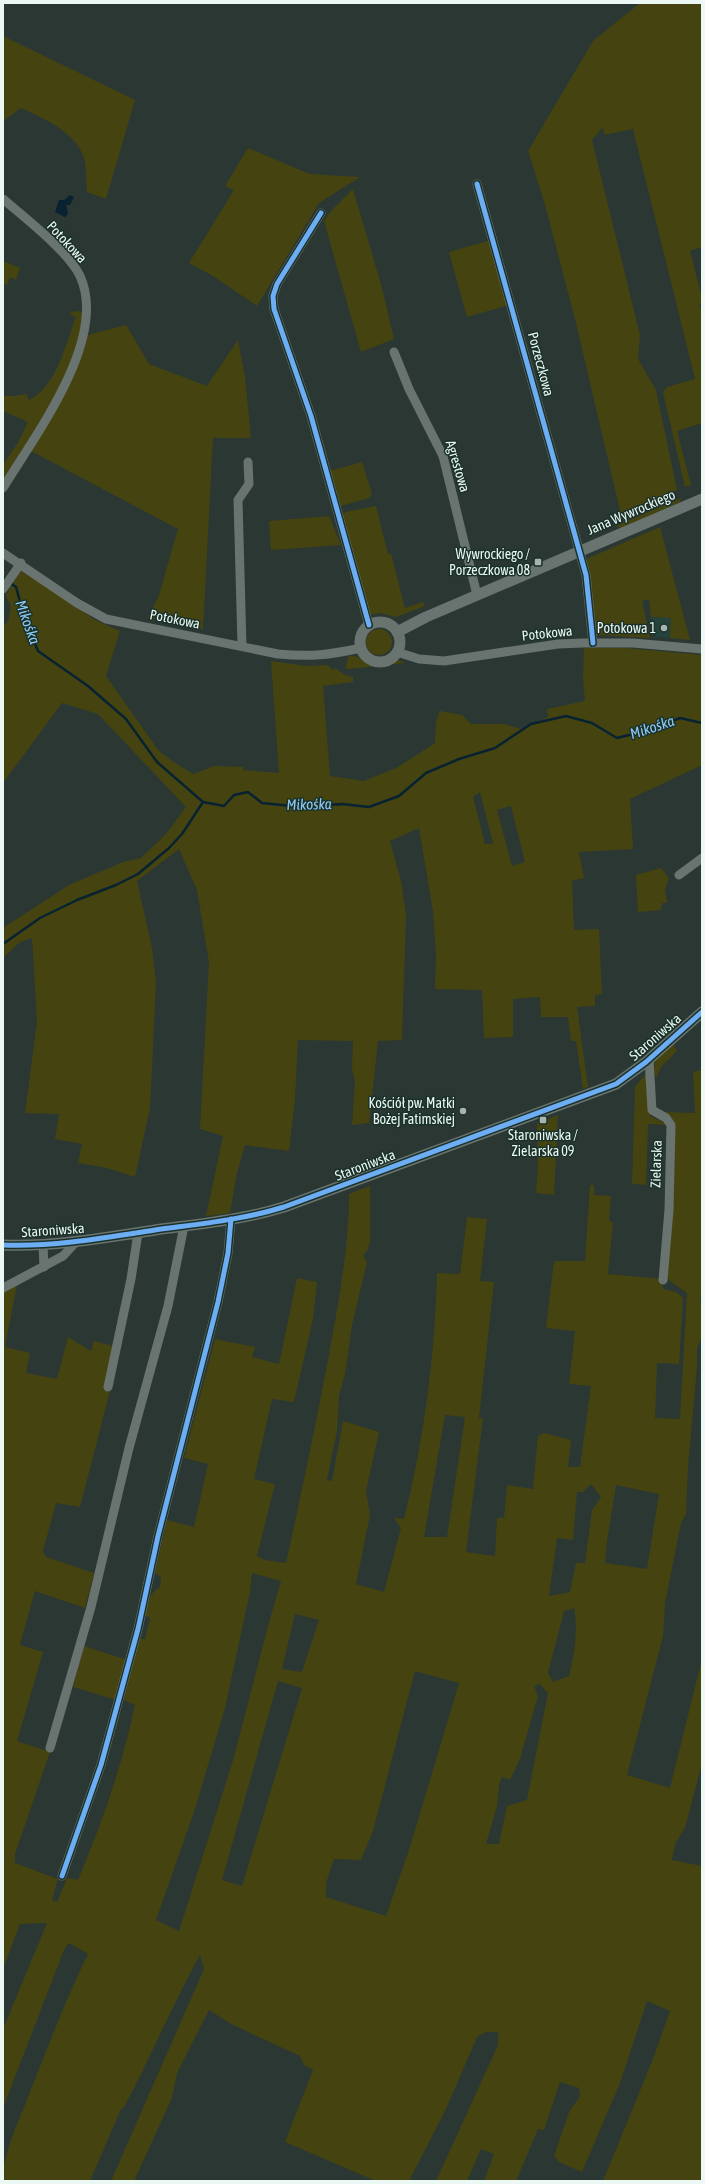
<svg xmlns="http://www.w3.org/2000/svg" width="705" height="2184" viewBox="0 0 705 2184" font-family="'Asap Condensed',sans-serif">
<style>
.built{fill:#26433b}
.green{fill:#454410;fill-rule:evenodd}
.water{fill:#082231}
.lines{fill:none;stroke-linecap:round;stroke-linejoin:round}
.stream{stroke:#082231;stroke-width:2.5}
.minor{stroke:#69736f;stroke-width:9}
.tertiary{stroke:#69736f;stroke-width:11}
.cycleway-casing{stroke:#1b322b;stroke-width:8}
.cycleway{stroke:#6dadf4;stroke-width:5}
.poi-dot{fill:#a7b4b0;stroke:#1b322b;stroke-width:1.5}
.labels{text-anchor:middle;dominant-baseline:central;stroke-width:3;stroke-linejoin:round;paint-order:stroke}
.street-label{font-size:14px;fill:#ebf8f4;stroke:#1b322b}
.poi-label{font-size:14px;fill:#ebf8f4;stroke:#1b322b;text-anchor:end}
.water-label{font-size:15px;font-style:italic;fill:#8ecbf7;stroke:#1b322b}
</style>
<rect width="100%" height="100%" fill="#2a3733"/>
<path class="built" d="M651,617L671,618L670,638L656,637Z"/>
<g class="green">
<path d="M640,3H702V247L690,251L702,298L699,307L702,309V423L677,431L691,485L685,487L663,392L667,387L695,379L633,129L604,135L603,127L592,140L640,335L638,359L656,390L677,490L621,515L576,323L544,201L528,151L593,41Z"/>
<path d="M3,36L135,100L106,199L87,192C86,182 87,169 84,158C76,132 43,118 21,108L3,121Z"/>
<path d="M248,148L310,174L360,177L319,203L257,306L213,276L189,263L234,190L225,186Z"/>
<path d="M353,189L382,288L394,339L361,352L324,221L331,211Z"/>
<path d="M491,240L509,305L467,317L449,252Z"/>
<path d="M3,261L20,268L16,280L10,277L7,285L3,284Z"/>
<path d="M79,311L84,313C76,375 34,428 3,480V465L19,441L28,422L3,411V396H13L26,394L29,400C58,385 65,345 76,317L70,314L71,312Z"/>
<path d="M126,325L149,364L207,386L238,340L245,377L251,438H213L203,629L148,618L159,595L178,529L31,451L82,356L88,335Z"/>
<path d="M362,462L372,494L369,498L341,506L330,471Z"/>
<path d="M681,498L680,502L621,528L616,526Z"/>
<path d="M376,506L388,554H391L405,608L423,602L425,606L396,617L380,613L369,615L356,562L342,516L345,512Z"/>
<path d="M329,516L341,545L271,550L269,521Z"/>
<path d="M660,527L690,640L670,638L671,618L651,617L649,599L642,601L650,638L595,635L584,560Z"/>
<path d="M20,571L54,590L95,620L120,631L106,676L158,750L172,761L193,774L214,766L243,767V770L279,773L271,661L306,666L328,665L333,670L335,668L345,675L353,677V682L323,686L330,776L364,781L398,767L435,743L436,721L440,711L462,715L471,724H504L521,729L548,717L547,709L585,701L583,678L584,648H626L702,655V765L630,799L633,849L579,852L584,878L572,881L574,930L599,929L602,994L595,995V1006L577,1007L588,1087L583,1089L576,1041H571L568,1017H541L540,997L513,999V1037L484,1038L482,990L435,989L436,956L433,911L419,828L390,841L401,881L406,915L402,1040L378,1041L369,1123L352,1125L355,1082L352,1068L353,1041L298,1040L295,1099L289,1151L245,1145L237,1173L230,1213L206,1216L223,1136L200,1129L209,962L197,890L179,849L137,881L152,948L156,983L150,1108L135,1177L107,1168L78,1163L82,1144L55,1139L59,1114L25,1113L37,1022L32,938L20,942L3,958V928L69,885L123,862L141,858L165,835L186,807L98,714L62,703L3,783V626L8,622L11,607L6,595ZM480,792L493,843L492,844H485L473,797ZM511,806L525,862L512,866L497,810Z"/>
<circle cx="379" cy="642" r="13"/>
<path d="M349,656C361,655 367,664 379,664C387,664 398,656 405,663L349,669L345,668Z"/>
<path d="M661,868L669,878L665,889L667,903H662L661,910L638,912L636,875Z"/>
<path d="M673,1044L677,1051L661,1067L656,1078L654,1072L655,1060Z"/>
<path d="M702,1070V1284L700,1301L702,1302V1337L697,1348V1367L688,1466L686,1514L681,1523L665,1603L663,1636L627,1775L670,1788L702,1659V1763L685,1828L675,1844L672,1860L702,1866V2181H603L653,2059L670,2011L647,2001L620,2083L582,2172L559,2162L554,2156L569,2112L580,2096L579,2088L560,2082L544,2130L538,2129L516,2181H484L494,2154L481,2149L467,2181H436L498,2045V2032H486L477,2037L446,2109L409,2181H376L285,2142L313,2070L304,2065L300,2056L233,2025L209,2010L177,2073L172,2098L134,2181H111L204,1969L200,1955C172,2005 151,2057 124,2107L121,2109L90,2181H3C3,2153 18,2123 28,2097C47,2049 65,2001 88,1954L69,1943L64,1950L3,2108V2029L47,1923L20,1924L3,1969V1292L17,1285L5,1347L30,1353L26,1373L57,1379L68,1337L91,1351L94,1341L113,1346L110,1391L80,1507L56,1503L43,1551L46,1557L94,1573L85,1608L35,1591L20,1645L43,1652L17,1741L50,1752L15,1854V1863L58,1879L52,1900L57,1902L67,1878L78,1880C102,1823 122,1766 135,1705L124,1700L139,1639H145L150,1618L144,1615C148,1603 149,1593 160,1587L161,1577L155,1573L167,1520L194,1527L208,1464L184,1458L215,1339L255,1347L252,1357L279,1364L297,1278L317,1282L313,1319L294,1402L272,1399L254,1479L275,1484L257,1556L265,1560L286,1563C301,1495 315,1428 328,1360C338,1305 349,1249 349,1194L370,1186V1241L368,1250L363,1255L367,1262L352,1325L345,1374L339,1396L337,1431L327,1480L332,1481L343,1421L379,1432L366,1491L370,1515L356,1584L384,1592L401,1528L394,1518L404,1519C424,1439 435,1356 437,1273L460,1274L467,1217L487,1219L480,1281L494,1282L479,1418H483L466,1552L495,1556L497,1518H504L507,1485L533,1489L538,1436L544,1433L571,1440L568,1467H580L591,1386L569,1384L575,1331L546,1328L554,1261H585L590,1185H594V1195L611,1196L609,1220L613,1223L608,1274L661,1279L663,1289L676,1292L683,1298L679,1364L657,1363L655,1418L680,1419L687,1293L667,1279L674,1124L661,1112L695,1113L693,1072ZM445,1415L465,1417L447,1537H424ZM591,1484L601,1497L592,1510L585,1563H576L570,1592L549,1596L557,1538L573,1540L577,1492H583ZM616,1485L659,1494L647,1569L605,1563L607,1541ZM252,1573L281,1581L268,1626L234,1757L179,1931L156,1920L194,1812L225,1708L250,1592ZM574,1608C578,1631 575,1653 569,1676L553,1682L548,1673L564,1611ZM295,1614L319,1620L302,1672L282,1669ZM415,1671L459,1683L410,1847L386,1916L326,1897V1883L334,1859L361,1860L373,1831ZM278,1681L302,1688L242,1886L222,1880ZM540,1684L548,1693L527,1800L507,1806L499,1844H486L497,1806L499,1785L502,1777L510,1780L520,1759L538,1696L534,1686Z"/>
<path d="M648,1071L650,1116L669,1125L648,1124L646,1185L632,1184L635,1087Z"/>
<path d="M558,1115L554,1195L536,1193L538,1168L537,1123Z"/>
<path d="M84,1646L127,1660L116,1700L73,1687Z"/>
</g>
<path class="water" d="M70,195L74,197L70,205H66L68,214L65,217L55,212L59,200H64Z"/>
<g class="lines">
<g class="stream">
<path d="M3,578L16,587L25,620L38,651L88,686L126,719L157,762L203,802L224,806L234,795L248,792L262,803L302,807L342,804L369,807L399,796L426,773L459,759L495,748L531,724L566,716L592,723L617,738L645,731L680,718L702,723"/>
<path d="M3,944L40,918L77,900L116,885L138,874L169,848L182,834L203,802"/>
</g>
<g class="minor">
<path d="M477,184L586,575L593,643"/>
<path d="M3,199C25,218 68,251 80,276C109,339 35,435 3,488"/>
<path d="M321,213L277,284L273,296L274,309L311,416L369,625"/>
<path d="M394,352L409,389L443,456L477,595"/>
<path d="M3,553L77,603L106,619L278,654C311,657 329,655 361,648"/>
<path d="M3,589L21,563"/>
<path d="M242,646L238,500L249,484L248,462"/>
<path d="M397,652L419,659L444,661L558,644L583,643H633L702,649"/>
<path d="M679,875L702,858"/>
<path d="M649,1059L652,1110L666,1118L671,1125L669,1210L663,1280"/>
<path d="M43,1245L44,1267"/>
<path d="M3,1288L63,1256L76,1242"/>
<path d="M108,1387L131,1279L138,1233"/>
<path d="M50,1748L91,1607L129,1448L168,1306L184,1226"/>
<path d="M62,1876L101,1765L138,1629L158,1536L218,1302L228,1253L231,1219"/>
</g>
<g class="tertiary">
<circle cx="380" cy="642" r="20"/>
<path d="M397,632L426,617L702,499"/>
<path d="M3,1245C54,1247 104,1238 155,1230C198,1224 242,1220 284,1207L616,1084L646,1062L702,1012"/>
</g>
<defs>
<g id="cycleway">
<path d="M477,184L586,575L593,643"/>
<path d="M321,213L277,284L273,296L274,309L311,416L369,625"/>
<path d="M3,1245C54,1247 104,1238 155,1230C198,1224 242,1220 284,1207L616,1084L646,1062L702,1012"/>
<path d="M62,1876L101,1765L138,1629L158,1536L218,1302L228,1253L231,1219"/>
</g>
</defs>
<use href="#cycleway" class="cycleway-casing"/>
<use href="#cycleway" class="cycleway"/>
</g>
<g class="poi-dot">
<rect x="534" y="558" width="8" height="8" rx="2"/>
<circle cx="664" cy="628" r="4"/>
<circle cx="463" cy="1111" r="4"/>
<rect x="539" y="1116" width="8" height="8" rx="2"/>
</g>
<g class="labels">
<g class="street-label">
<text transform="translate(67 242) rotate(47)">Potokowa</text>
<text transform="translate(541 364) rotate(75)">Porzeczkowa</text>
<text transform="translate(458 466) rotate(73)">Agrestowa</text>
<text transform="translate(631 512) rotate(-23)">Jana Wywrockiego</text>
<text transform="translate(175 619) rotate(11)">Potokowa</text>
<text transform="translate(547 633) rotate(-6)">Potokowa</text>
<text transform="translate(655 1037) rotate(-41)">Staroniwska</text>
<text transform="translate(656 1164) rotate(-88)">Zielarska</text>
<text transform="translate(365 1165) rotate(-21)">Staroniwska</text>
<text transform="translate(53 1230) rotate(-4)">Staroniwska</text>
</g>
<g class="poi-label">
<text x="530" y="554">Wywrockiego /<tspan x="530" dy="16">Porzeczkowa 08</tspan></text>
<text x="656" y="628">Potokowa 1</text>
<text x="455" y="1103">Kościół pw. Matki<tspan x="455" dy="16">Bożej Fatimskiej</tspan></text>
<text x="543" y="1135" text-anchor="middle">Staroniwska /<tspan x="543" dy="16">Zielarska 09</tspan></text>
</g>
<g class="water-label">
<text transform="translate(28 622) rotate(70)">Mikośka</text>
<text transform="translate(652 727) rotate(-18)">Mikośka</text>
<text transform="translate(309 804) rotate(-1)">Mikośka</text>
</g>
</g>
<rect width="705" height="2184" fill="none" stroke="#ebf8f4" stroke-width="8"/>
</svg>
